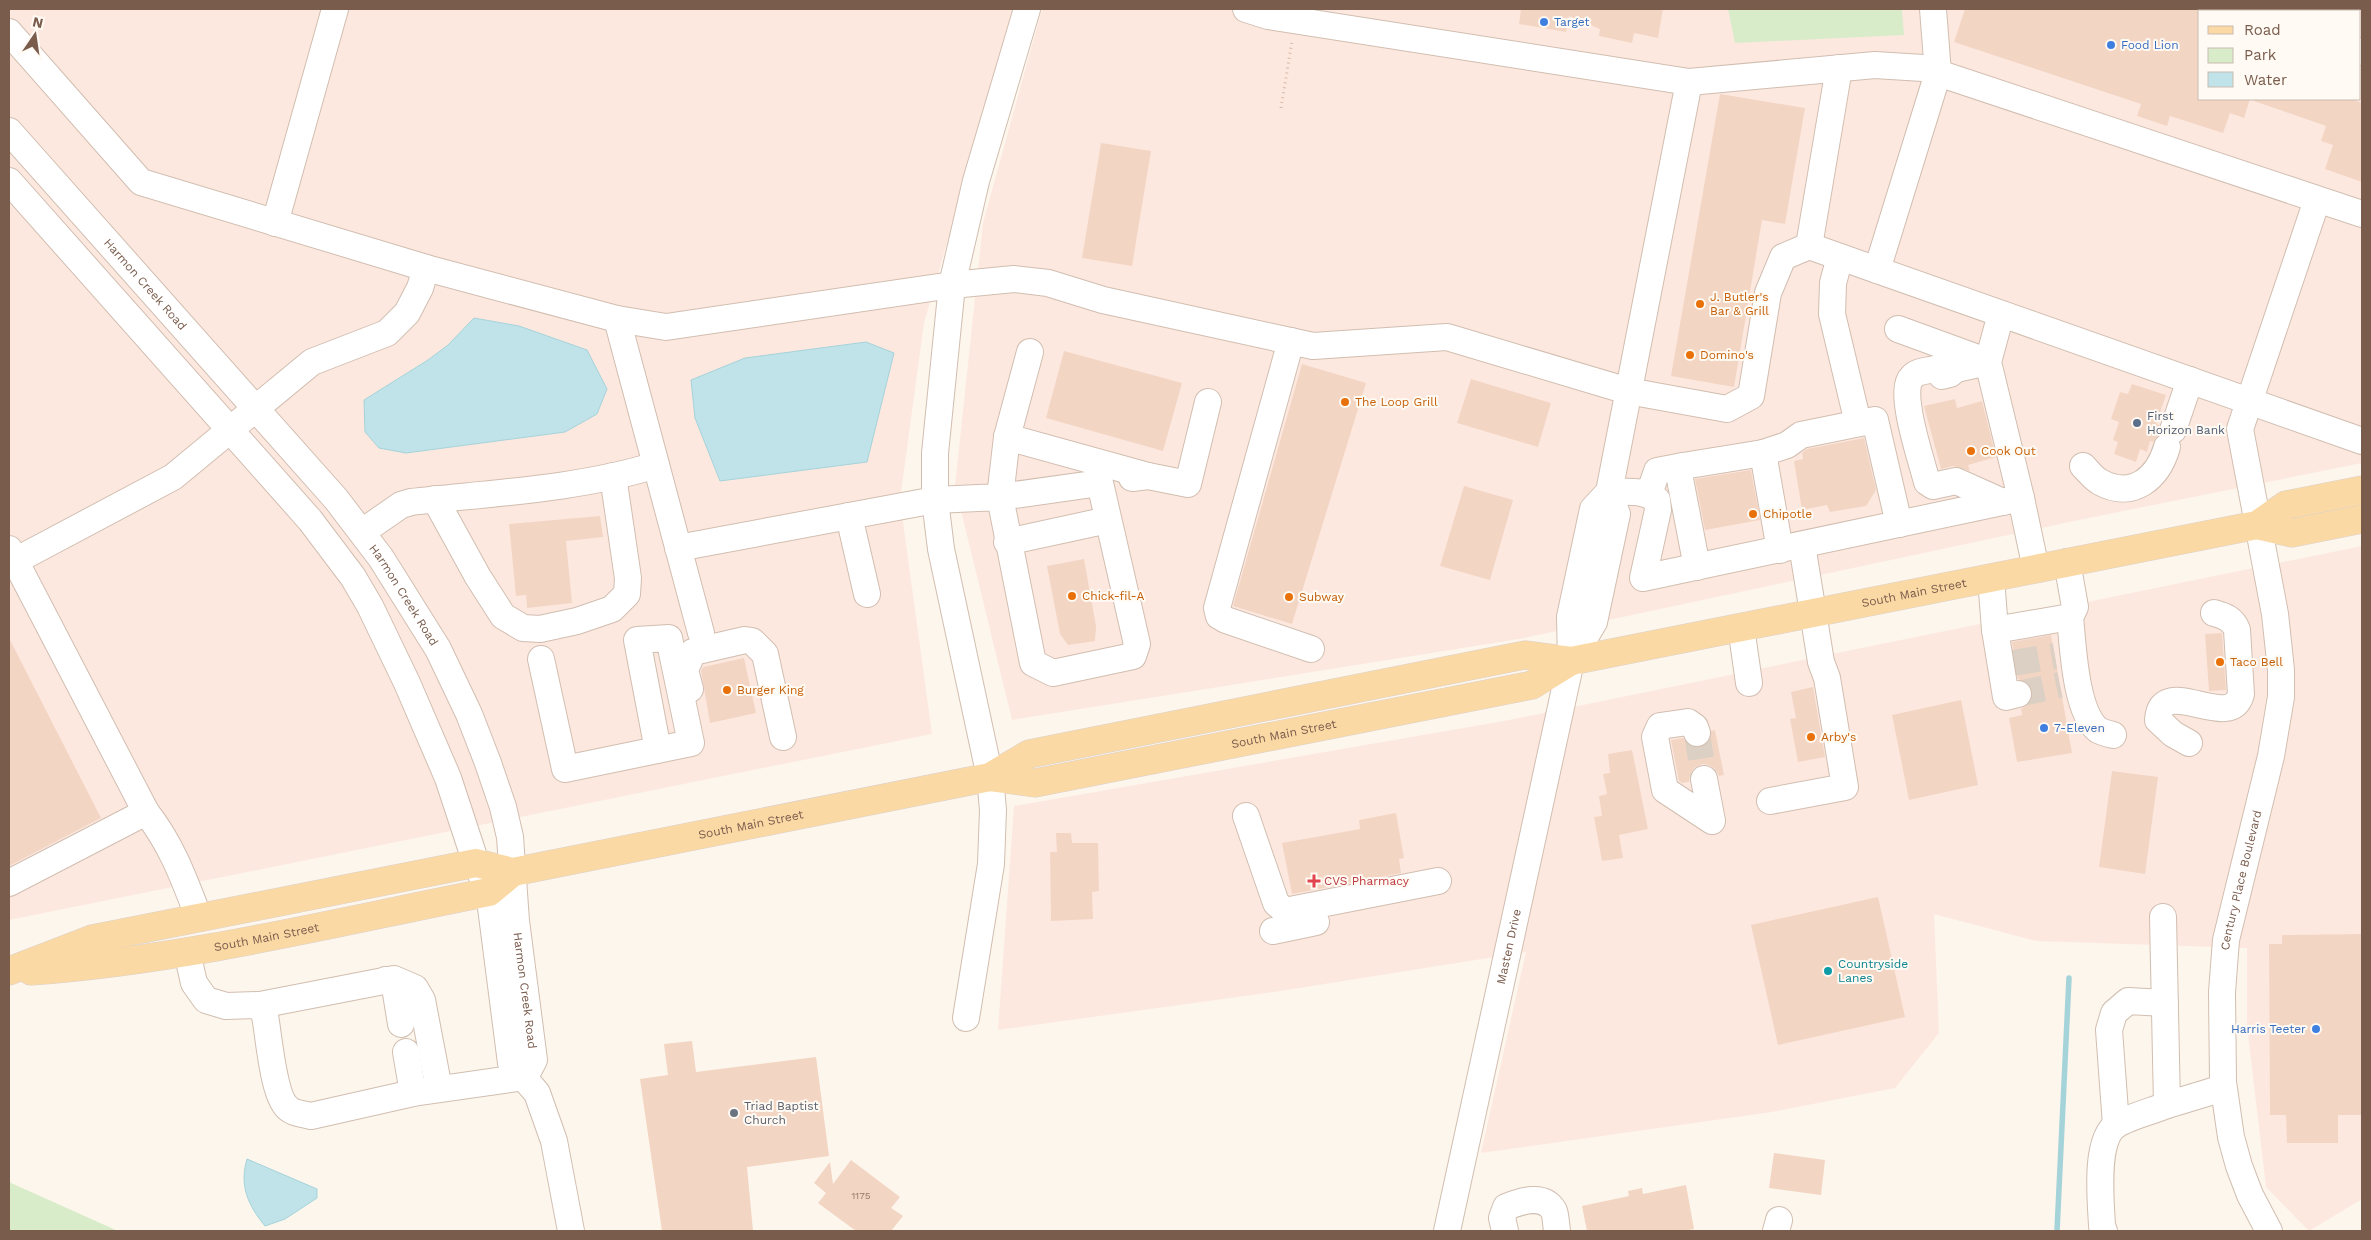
<svg xmlns="http://www.w3.org/2000/svg" width="2371" height="1240" viewBox="0 0 2371 1240" font-family="'Work Sans',sans-serif">
<style>
.commercial{fill:#fde8e0;fill-rule:evenodd}
.green{fill:#d8ecc9}
.water{fill:#bfe3e8;stroke:#a5d3da}
.lines{fill:none;stroke-linecap:round;stroke-linejoin:round}
.stream{stroke:#a5d3da;stroke-width:5.5}
.building{fill:#f3d5c3}
.minor-tunnel{stroke:#dcd0c4;stroke-width:26;stroke-dasharray:26 13;stroke-linecap:butt}
.minor-casing{stroke:#d1beb0;stroke-width:28}
.major-casing{stroke:#dad1cd;stroke-width:29}
.path{stroke:#d9b8a5;stroke-width:3;stroke-dasharray:1 4;stroke-linecap:butt}
.minor{stroke:#fff;stroke-width:26}
.major{stroke:#fbd9a5;stroke-width:28}
.shop-dot{fill:#3f7fe0;stroke:#fffaf3;stroke-width:2}
.food-dot{fill:#e8710a;stroke:#fffaf3;stroke-width:2}
.service-dot{fill:#5c6f8a;stroke:#fffaf3;stroke-width:2}
.health-dot{fill:#e0444e;stroke:#fffaf3;stroke-width:2}
.culture-dot{fill:#0f9aa8;stroke:#fffaf3;stroke-width:2}
.worship-dot{fill:#6b7280;stroke:#fffaf3;stroke-width:2}
.labels{text-anchor:middle;dominant-baseline:central;stroke-width:4;stroke-linejoin:round;paint-order:stroke}
.number-label{font-size:10px;fill:#987a6a}
.shop-label{font-size:12px;fill:#366cbe;stroke:#fffaf3;text-anchor:start}
.street-label{font-size:12px;fill:#7a5c4d;stroke:#fffaf3}
.food-label{font-size:12px;fill:#c56008;stroke:#fffaf3;text-anchor:start}
.service-label{font-size:12px;fill:#4e5e75;stroke:#fffaf3;text-anchor:start}
.health-label{font-size:12px;fill:#be3a42;stroke:#fffaf3;text-anchor:start}
.culture-label{font-size:12px;fill:#0d838f;stroke:#fffaf3;text-anchor:start}
.worship-label{font-size:12px;fill:#5b616d;stroke:#fffaf3;text-anchor:start}
</style>
<rect width="100%" height="100%" fill="#fdf6ec"/>
<g class="commercial">
<path d="M9,9H1014L924,323L900,500L932,734L9,920Z"/>
<path d="M1042,9H2362V463L2074,521L1519,639L1012,720L955,486L983,223ZM2200,11H2360V99H2200Z"/>
<path d="M2362,546V1199L2309,1231L2266,1187L2247,1026V948L2036,941L1934,914L1939,1033L1895,1088L1772,1112L1481,1153L1526,952L1274,992L998,1030L1014,806L1504,721Z"/>
</g>
<g class="green">
<path d="M1728,9H1902L1904,35L1735,43Z"/>
<path d="M9,1180L11,1183L118,1231H9Z"/>
</g>
<g class="water">
<path d="M474,318L519,326L587,350L607,389L597,414L565,432L406,453L379,448L365,432L364,400L428,360L448,345Z"/>
<path d="M866,342L894,353L867,462L720,481L695,418L691,380L745,358Z"/>
<path d="M247,1159L317,1189V1198L285,1219L265,1226C248,1205 239,1186 247,1159Z"/>
</g>
<g class="lines">
<path class="stream" d="M2057,1231L2069,978"/>
</g>
<g class="building">
<path d="M1521,9H1663L1658,38L1634,33L1632,43L1599,36L1600,29L1569,16L1566,32L1519,24Z"/>
<path d="M1965,9H2200V99H2250L2244,118L2230,113L2223,133L2170,116L2167,126L2137,116L2141,104L1954,42Z"/>
<path d="M1720,94L1805,108L1785,224L1762,220L1734,387L1671,376Z"/>
<path d="M2255,99H2351L2362,103V182L2325,169L2333,145L2321,141L2326,126L2254,101Z"/>
<path d="M1101,143L1151,151L1132,266L1082,258Z"/>
<path d="M1064,351L1182,383L1163,451L1046,418Z"/>
<path d="M1302,364L1366,383L1292,624L1233,606Z"/>
<path d="M1471,379L1551,403L1538,447L1457,423Z"/>
<path d="M2132,384L2166,395L2156,424L2159,425V435L2153,442L2150,441L2147,452L2140,449L2136,462L2114,454L2118,442L2113,440L2119,422L2111,419L2120,392L2128,394Z"/>
<path d="M1955,399L1957,408L1982,401L1996,457L1968,465L1970,471L1953,466L1941,469L1924,406Z"/>
<path d="M1864,438L1876,490L1866,506L1830,512L1827,505L1802,510L1794,461L1803,459L1802,453L1807,449Z"/>
<path d="M1751,470L1760,520L1705,530L1695,479Z"/>
<path d="M1464,486L1513,500L1490,580L1440,566Z"/>
<path d="M600,516L603,537L566,541L572,603L527,608L526,595L516,596L509,524Z"/>
<path d="M1084,559L1096,626L1095,641L1068,645L1060,634L1047,566Z"/>
<path d="M2222,633L2226,690L2209,691L2205,634Z"/>
<path d="M2051,635L2072,753L2017,762L2009,718L2022,715L2021,709L2029,704L2032,699L2033,691L2028,683L2018,679L2012,642Z"/>
<path d="M9,638L101,818L9,866Z"/>
<path d="M744,658L756,713L710,723L701,671L703,667Z"/>
<path d="M1813,687L1825,757L1798,762L1790,719L1796,718L1791,692Z"/>
<path d="M1961,700L1978,785L1909,800L1892,715Z"/>
<path d="M1715,730L1724,775L1719,776L1715,769L1709,765L1702,764L1694,768L1690,775L1689,782L1682,783L1679,781L1671,740L1683,738L1687,744L1694,748L1701,747L1708,743L1711,731Z"/>
<path d="M1632,750L1648,829L1619,835L1623,858L1602,861L1594,817L1602,816L1599,796L1607,794L1603,774L1610,773L1608,754Z"/>
<path d="M2112,771L2158,777L2145,874L2099,867Z"/>
<path d="M1396,813L1404,858L1399,859L1401,873L1292,894L1282,843L1360,829L1359,820Z"/>
<path d="M1056,833H1071L1072,843H1098L1099,891L1092,892L1093,919L1051,921L1050,852H1057Z"/>
<path d="M1878,897L1905,1017L1778,1045L1751,925Z"/>
<path d="M2362,934V1115H2338V1143H2287L2286,1115H2270L2269,944H2282V935Z"/>
<path d="M692,1041L696,1072L816,1057L829,1156L747,1167L753,1231H662L640,1079L668,1075L664,1044Z"/>
<path d="M1774,1153L1825,1160L1821,1195L1769,1188Z"/>
<path d="M851,1160L900,1197L891,1208L903,1216L891,1231H856L818,1203L826,1193L814,1183L830,1162L833,1184Z"/>
<path d="M1686,1185L1694,1229L1684,1231H1587L1582,1206L1629,1196L1628,1191L1642,1188L1643,1194Z"/>
</g>
<g class="lines">
<g class="minor-tunnel">
<path d="M2013,663L2055,656"/>
<path d="M2018,694L2060,685"/>
<path d="M1697,733L1704,779"/>
</g>
<defs>
<g id="minor">
<path d="M1246,9L1268,16L1689,82L1875,65L1923,68L2362,214"/>
<path d="M2248,11L2249,9"/>
<path d="M9,32L141,182L426,268L617,319L666,327L952,285L1014,279L1048,283L1103,300L1313,346L1447,337L1628,391L1727,409L1751,396L1768,293L1783,257L1809,246L2362,441"/>
<path d="M2360,51L2362,52"/>
<path id="s1" d="M9,131L336,499L381,558L438,649L469,714L488,763L503,807L510,837L516,921L534,1060L525,1077"/>
<path d="M9,181L310,520L353,577L370,606L407,683L448,778L476,863L489,892L511,1063L537,1093L554,1141L571,1231"/>
<path d="M275,223L335,9"/>
<path d="M1809,246L1839,68"/>
<path d="M1840,257L1833,283L1832,314L1858,423"/>
<path d="M1877,270L1938,73L1933,9"/>
<path d="M2001,314L1988,362L2021,498"/>
<path d="M617,319L701,633"/>
<path d="M1898,329L1983,360"/>
<path d="M1291,341L1217,608L1219,616L1226,620L1311,649"/>
<path d="M1030,352L1007,437L1148,476"/>
<path d="M1956,369C1947,365 1939,368 1930,370C1924,371 1916,372 1912,377C1897,390 1922,462 1927,482L1933,486L1956,481L2003,502"/>
<path d="M1942,376L1950,374L1956,369L1988,362"/>
<path d="M2173,430L2190,380"/>
<path d="M1763,453L1787,445L1801,435L1875,420L1899,524"/>
<path d="M2083,466C2088,471 2094,479 2100,482C2133,500 2158,478 2167,447"/>
<path d="M1132,478L1148,476L1188,484L1208,402"/>
<path d="M1649,494L1657,471L1683,466"/>
<path d="M435,499L478,577L503,616L523,628L540,629L577,621L612,609L627,594L628,578L613,476"/>
<path d="M849,516L867,594"/>
<path d="M362,532L401,505L411,502C491,493 579,489 656,465"/>
<path d="M1007,542L1108,520"/>
<path d="M678,548L935,500L1000,497L1100,483L1137,644L1133,656L1053,673L1033,663L1000,497L1007,437"/>
<path d="M9,549L146,812C172,845 184,879 199,918"/>
<path d="M15,561L173,477L312,362L387,333L407,313L420,288L426,268"/>
<path d="M1697,567L1679,474L1683,466L1763,453L1780,550"/>
<path d="M1991,578L1995,630L2070,617L2075,607L2067,562"/>
<path d="M2070,617C2073,645 2075,711 2098,730C2102,732 2109,734 2113,735"/>
<path d="M1741,627L1749,683"/>
<path d="M1995,630L2006,697L2018,694"/>
<path d="M541,659L565,769L691,743L669,638L637,640L658,750"/>
<path d="M1571,661L1594,622L1617,514L1609,492L1689,82"/>
<path d="M690,689L685,670L693,652L745,640L752,641L765,654L783,737"/>
<path d="M1697,733L1695,727L1688,722L1660,726L1655,737L1665,790L1712,821L1704,779"/>
<path d="M2189,743L2173,734L2158,720C2161,672 2230,734 2241,694L2237,630C2233,619 2225,616 2214,613"/>
<path d="M1770,801L1845,787L1827,678L1821,662L1802,545"/>
<path d="M1246,816L1276,903L1285,911L1438,881"/>
<path d="M9,883L146,812"/>
<path d="M2163,917L2167,1105L2223,1088"/>
<path d="M1273,931L1316,922"/>
<path d="M187,952L194,983L206,1000L226,1006L260,1005L265,1016C269,1036 273,1098 289,1109C295,1114 304,1114 311,1116L413,1093L525,1077"/>
<path d="M386,980L395,987L401,1024"/>
<path d="M260,1005L394,979L415,988L422,1000L439,1089"/>
<path d="M966,1018L991,864L993,810L990,777L941,549L935,500V453L952,285L976,181L1027,9"/>
<path d="M406,1052L413,1093"/>
<path d="M2116,1125L2109,1030L2114,1013L2128,1001L2165,1003"/>
<path id="s2" d="M1447,1231L1571,661L1570,617L1593,509L1609,492C1627,492 1643,489 1657,500L1658,510L1643,578L2021,498L2036,569"/>
<path d="M1505,1231L1502,1218L1506,1207C1521,1201 1544,1193 1554,1211C1556,1217 1556,1225 1557,1231"/>
<path d="M1776,1231L1779,1220"/>
<path d="M2104,1231L2102,1226C2101,1202 2094,1141 2116,1125C2126,1118 2155,1110 2167,1105"/>
<path id="s3" d="M2269,1231L2250,1195L2239,1166L2231,1137L2223,1082L2222,992L2226,940L2271,756L2281,697V670L2275,614L2240,429L2317,200"/>
</g>
<g id="major">
<path d="M2257,525L2292,533L2362,519"/>
<path id="s4" d="M990,777L1035,783L1532,685L1571,661"/>
<path id="s5" d="M9,971L92,939L476,863L513,872L990,777L1029,754L1525,655L1571,661L2257,525L2286,505L2362,490"/>
<path id="s6" d="M31,971C185,960 337,922 489,892L513,872"/>
</g>
</defs>
<use href="#minor" class="minor-casing"/>
<use href="#major" class="major-casing"/>
<path class="path" d="M1281,108L1292,41"/>
<use href="#minor" class="minor"/>
<use href="#major" class="major"/>
</g>
<g class="shop-dot">
<circle cx="1544" cy="22" r="5"/>
<circle cx="2111" cy="45" r="5"/>
<circle cx="2044" cy="728" r="5"/>
<circle cx="2316" cy="1029" r="5"/>
</g>
<g class="food-dot">
<circle cx="1700" cy="304" r="5"/>
<circle cx="1690" cy="355" r="5"/>
<circle cx="1345" cy="402" r="5"/>
<circle cx="1971" cy="451" r="5"/>
<circle cx="1753" cy="514" r="5"/>
<circle cx="1072" cy="596" r="5"/>
<circle cx="1289" cy="597" r="5"/>
<circle cx="2220" cy="662" r="5"/>
<circle cx="727" cy="690" r="5"/>
<circle cx="1811" cy="737" r="5"/>
</g>
<circle class="service-dot" cx="2137" cy="423" r="5"/>
<path class="health-dot" d="M1311.5 873.5h5v5h5v5h-5v5h-5v-5h-5v-5h5z"/>
<circle class="culture-dot" cx="1828" cy="971" r="5"/>
<circle class="worship-dot" cx="734" cy="1113" r="5"/>
<g class="labels">
<g class="number-label">
<text x="861" y="1195">1175</text>
</g>
<g class="shop-label">
<text x="1554" y="22">Target</text>
<text x="2121" y="45">Food Lion</text>
<text x="2054" y="728">7-Eleven</text>
<text x="2306" y="1029" text-anchor="end">Harris Teeter</text>
</g>
<g class="street-label">
<text stroke="none"><textPath href="#s1" startOffset="205">Harmon Creek Road</textPath></text>
<text stroke="none"><textPath href="#s5" startOffset="1952">South Main Street</textPath></text>
<text stroke="none"><textPath href="#s1" startOffset="610">Harmon Creek Road</textPath></text>
<text stroke="none"><textPath href="#s4" startOffset="299">South Main Street</textPath></text>
<text stroke="none"><textPath href="#s5" startOffset="761">South Main Street</textPath></text>
<text stroke="none"><textPath href="#s3" startOffset="361">Century Place Boulevard</textPath></text>
<text stroke="none"><textPath href="#s6" startOffset="238">South Main Street</textPath></text>
<text stroke="none"><textPath href="#s2" startOffset="291">Masten Drive</textPath></text>
<text stroke="none"><textPath href="#s1" startOffset="1030">Harmon Creek Road</textPath></text>
</g>
<g class="food-label">
<text x="1710" y="297">J. Butler's<tspan x="1710" dy="14">Bar &amp; Grill</tspan></text>
<text x="1700" y="355">Domino's</text>
<text x="1355" y="402">The Loop Grill</text>
<text x="1981" y="451">Cook Out</text>
<text x="1763" y="514">Chipotle</text>
<text x="1082" y="596">Chick-fil-A</text>
<text x="1299" y="597">Subway</text>
<text x="2230" y="662">Taco Bell</text>
<text x="737" y="690">Burger King</text>
<text x="1821" y="737">Arby's</text>
</g>
<g class="service-label">
<text x="2147" y="416">First<tspan x="2147" dy="14">Horizon Bank</tspan></text>
</g>
<g class="health-label">
<text x="1324" y="881">CVS Pharmacy</text>
</g>
<g class="culture-label">
<text x="1838" y="964">Countryside<tspan x="1838" dy="14">Lanes</tspan></text>
</g>
<g class="worship-label">
<text x="744" y="1106">Triad Baptist<tspan x="744" dy="14">Church</tspan></text>
</g>
</g>
<rect width="2371" height="1240" fill="none" stroke="#7a5c4d" stroke-width="20"/>
<rect x="2198" y="10" width="162" height="90" fill="#fffaf3" stroke="#cabbb1"/>
<rect x="2208" y="26" width="25" height="8" fill="#fbd9a5" stroke="#cabbb1"/>
<text x="2244" y="35" font-size="15" fill="#7a5c4d">Road</text>
<rect x="2208" y="48" width="25" height="15" fill="#d8ecc9" stroke="#cabbb1"/>
<text x="2244" y="60" font-size="15" fill="#7a5c4d">Park</text>
<rect x="2208" y="72" width="25" height="15" fill="#bfe3e8" stroke="#cabbb1"/>
<text x="2244" y="85" font-size="15" fill="#7a5c4d">Water</text>
<g transform="translate(35 35) rotate(13)" stroke="#fffaf3" stroke-width="4" paint-order="stroke">
<path d="M0-4L9 19L0 12L-9 19Z" fill="#7a5c4d"/>
<text y="-8" font-size="14" font-weight="bold" text-anchor="middle" fill="#7a5c4d">N</text>
</g>
</svg>
